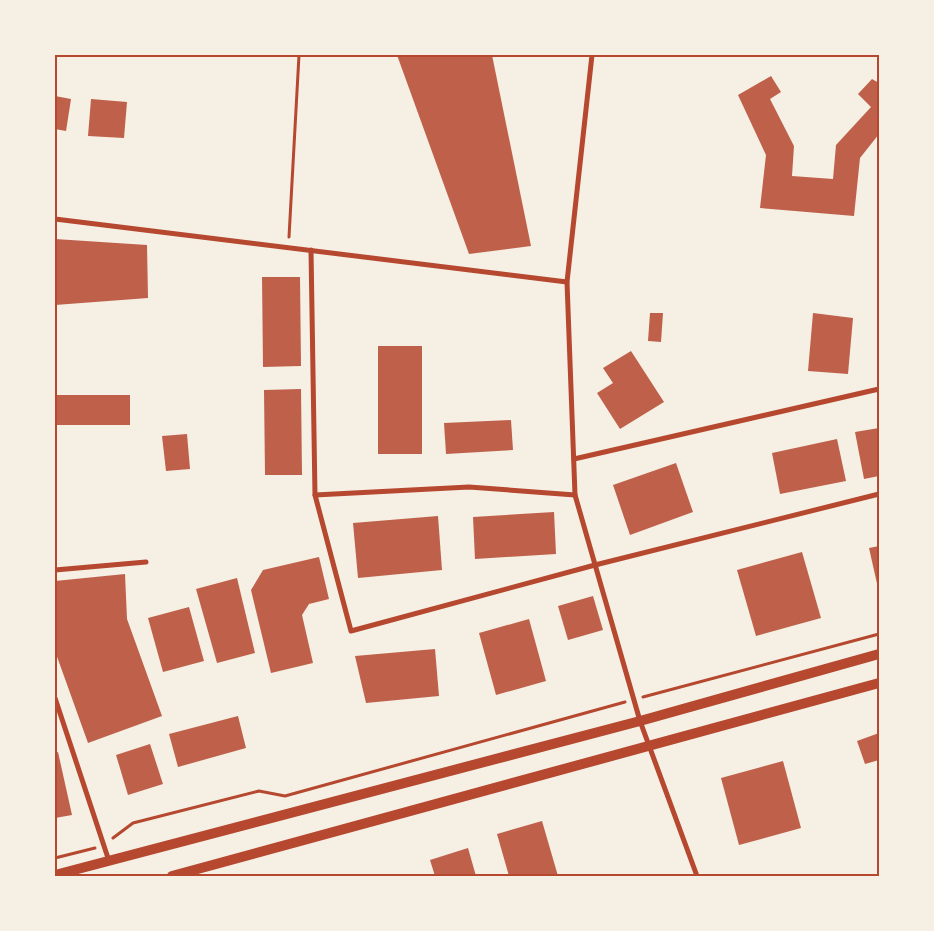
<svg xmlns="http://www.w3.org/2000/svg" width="934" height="931" viewBox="0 0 934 931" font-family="'Sofia Sans Condensed',sans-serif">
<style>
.building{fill:#bf614a}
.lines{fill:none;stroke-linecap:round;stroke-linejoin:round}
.path{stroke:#b5482f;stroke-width:3}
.minor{stroke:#b5482f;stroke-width:5}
.secondary{stroke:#b5482f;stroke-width:10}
.neatline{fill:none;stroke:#b5482f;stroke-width:2}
</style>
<rect width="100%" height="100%" fill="#f6efe4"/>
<g class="building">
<path d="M397,55H492L531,246L469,254Z"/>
<path d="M771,76L781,92L770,99L794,146L792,176L833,179L836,145L871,107L858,94L872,79L879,83V134L860,158L854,216L760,208L766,155L738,95Z"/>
<path d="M55,96L71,99L66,131L55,129Z"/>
<path d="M91,99L127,102L124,138L88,136Z"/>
<path d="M55,239L147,245L148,298L55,305Z"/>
<path d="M262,277H300L301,366L263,367Z"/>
<path d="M650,313H663L661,342L648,341Z"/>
<path d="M813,313L853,318L848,374L808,371Z"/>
<rect x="378" y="346" width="44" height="108"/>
<path d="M631,351L664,402L620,429L597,393L613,383L603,368Z"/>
<path d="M301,389L302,475H265L264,390Z"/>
<rect x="56" y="395" width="74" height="30"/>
<path d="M511,420L513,450L446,454L444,423Z"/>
<path d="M879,428V476L864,479L855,432Z"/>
<path d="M187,434L190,469L166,471L162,436Z"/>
<path d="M837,439L846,481L780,494L772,453Z"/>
<path d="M676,463L693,512L630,535L613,485Z"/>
<path d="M554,512L556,554L475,559L473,517Z"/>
<path d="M438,516L442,570L358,578L353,523Z"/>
<path d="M879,546V588H878L869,548Z"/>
<path d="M802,552L821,618L756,636L737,570Z"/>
<path d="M319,557L329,599L309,604L302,615L313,663L271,673L251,590L263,570Z"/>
<path d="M125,574L127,619L162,716L88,743L55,651V581Z"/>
<path d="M237,578L255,653L217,663L196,589Z"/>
<path d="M593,596L603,630L568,640L558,606Z"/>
<path d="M189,607L204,661L163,672L148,618Z"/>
<path d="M529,619L546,681L496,695L479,633Z"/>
<path d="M435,649L439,696L366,703L355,656Z"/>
<path d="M238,716L246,748L178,767L169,734Z"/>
<path d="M879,733V760L865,764L857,741Z"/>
<path d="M150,744L163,784L128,795L116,755Z"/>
<path d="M58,752L72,815L55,818V753Z"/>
<path d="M783,761L801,828L739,845L721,778Z"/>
<path d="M542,821L558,876H509L497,834Z"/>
<path d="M468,848L476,876H435L430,860Z"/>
</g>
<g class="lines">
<g class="path">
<path d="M289,237L299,55"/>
<path d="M643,697L879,634"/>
<path d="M113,838L133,823L259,791L285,796L625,702"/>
<path d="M55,858L95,848"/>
</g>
<g class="minor">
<path d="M592,55L567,282L575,495L640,721L697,876"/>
<path d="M55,219L567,282"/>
<path d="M311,250L315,495L351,631L595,565L879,494"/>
<path d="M574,459L879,389"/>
<path d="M315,495L469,487L575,495"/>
<path d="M55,570L146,562"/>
<path d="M55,698L109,861"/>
</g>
<g class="secondary">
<path d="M55,875L640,721L879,654"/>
<path d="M172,876L879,683"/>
</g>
</g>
<rect width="934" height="931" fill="none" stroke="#f6efe4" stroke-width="112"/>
<rect x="56" y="56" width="822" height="819" class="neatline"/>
</svg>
